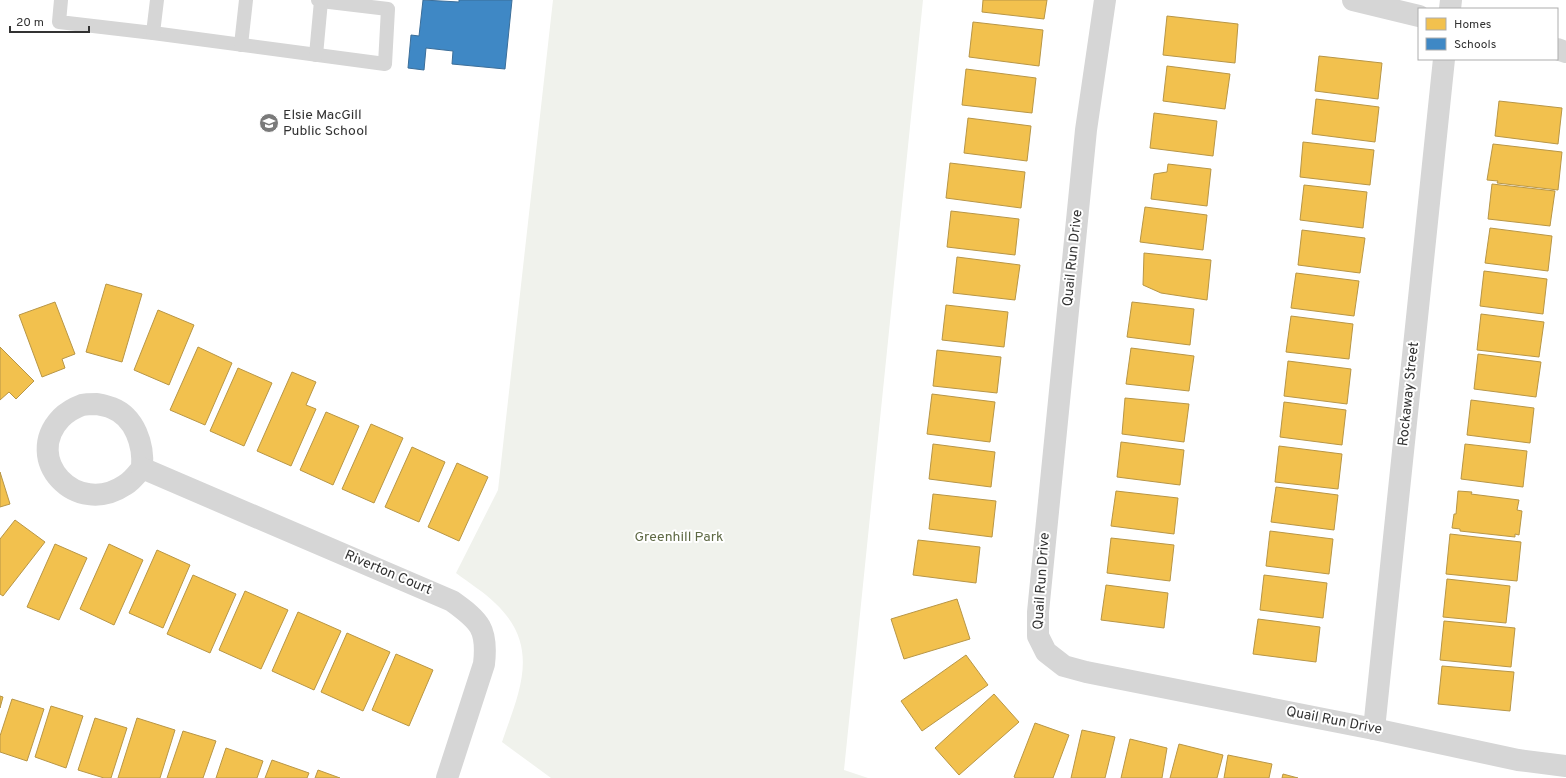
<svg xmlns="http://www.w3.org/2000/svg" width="1566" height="778" viewBox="0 0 1566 778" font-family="Overpass,sans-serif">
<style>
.green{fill:#f0f2ec}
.homes{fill:#f2c14e;stroke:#b89646}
.schools{fill:#3f88c5;stroke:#3b6e99}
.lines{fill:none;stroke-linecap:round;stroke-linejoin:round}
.lane{stroke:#d6d6d6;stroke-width:14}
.street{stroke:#d6d6d6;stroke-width:22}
.labels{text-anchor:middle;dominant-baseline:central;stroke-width:4;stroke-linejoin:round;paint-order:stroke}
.poi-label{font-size:14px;fill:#323232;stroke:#fff;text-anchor:start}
.street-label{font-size:14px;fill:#323232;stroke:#fff}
.park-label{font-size:14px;fill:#5e6944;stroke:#fff}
</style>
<rect width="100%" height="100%" fill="#fff"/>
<path class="green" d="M553,0H923L844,770L868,778H551L502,742C519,692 542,647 495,603C484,592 469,583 456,573L498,490Z"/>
<g class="homes">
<path d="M983,0H1047L1044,19L982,12Z"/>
<path d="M1167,16L1238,24L1235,63L1163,55Z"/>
<path d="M973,22L1043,30L1039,66L969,57Z"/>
<path d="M1319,56L1382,63L1378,99L1315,91Z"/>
<path d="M1167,66L1230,74L1225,109L1163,101Z"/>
<path d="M966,69L1036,78L1032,113L962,105Z"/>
<path d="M1316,99L1379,107L1375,142L1312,134Z"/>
<path d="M1499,101L1562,108L1558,144L1495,136Z"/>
<path d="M1154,113L1217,121L1213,156L1150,148Z"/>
<path d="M968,118L1031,126L1027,161L964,153Z"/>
<path d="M1303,142L1374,150L1370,185L1300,177Z"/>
<path d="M1493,144L1562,152L1558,190L1497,183L1498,181L1487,180Z"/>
<path d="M950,163L1025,172L1021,208L946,198Z"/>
<path d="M1168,164L1211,169L1207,206L1151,199L1154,174L1167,172Z"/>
<path d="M1492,184L1555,191L1550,226L1488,219Z"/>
<path d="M1304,185L1367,192L1363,228L1300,220Z"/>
<path d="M1145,207L1207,215L1203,250L1140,242Z"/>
<path d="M951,211L1019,219L1015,255L947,247Z"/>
<path d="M1490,228L1552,236L1548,271L1485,263Z"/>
<path d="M1302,230L1365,238L1360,273L1298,265Z"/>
<path d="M1144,253L1211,260L1207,300L1161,293L1143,285Z"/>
<path d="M957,257L1020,265L1015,300L953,293Z"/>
<path d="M1484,271L1547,279L1543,314L1480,306Z"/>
<path d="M1296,273L1359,281L1354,316L1291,308Z"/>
<path d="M106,284L142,294L122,362L86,352Z"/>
<path d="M55,302L75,354L62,359L65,368L42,377L19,315Z"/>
<path d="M1132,302L1194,309L1190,345L1127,337Z"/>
<path d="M946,305L1008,312L1004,347L942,340Z"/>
<path d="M158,310L194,325L169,385L134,370Z"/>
<path d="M1481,314L1544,322L1539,357L1477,350Z"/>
<path d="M1291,316L1353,324L1349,359L1286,352Z"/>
<path d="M0,347L34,381L16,399L9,392L0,400Z"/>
<path d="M198,347L232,363L205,425L170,410Z"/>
<path d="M1131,348L1194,356L1189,391L1126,384Z"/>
<path d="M937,350L1001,357L997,393L933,386Z"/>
<path d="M1478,354L1541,362L1536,397L1474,389Z"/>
<path d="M1288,361L1351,369L1347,404L1284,396Z"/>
<path d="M238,368L272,383L244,446L210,431Z"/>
<path d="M292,372L316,382L306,405L316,409L291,466L257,451Z"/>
<path d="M932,394L995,402L990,442L927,434Z"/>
<path d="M1125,398L1189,404L1184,442L1122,434Z"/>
<path d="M1471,400L1534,408L1530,443L1467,435Z"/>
<path d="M1284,402L1346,410L1342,445L1280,437Z"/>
<path d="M326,412L359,426L333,485L300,470Z"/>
<path d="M371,424L403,438L374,503L342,489Z"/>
<path d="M1121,442L1184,450L1180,485L1117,477Z"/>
<path d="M933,444L995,452L991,487L929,479Z"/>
<path d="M1465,444L1527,451L1523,487L1461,479Z"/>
<path d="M1279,446L1342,454L1338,489L1275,482Z"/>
<path d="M412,447L445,462L419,522L385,507Z"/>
<path d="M457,463L488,477L459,541L428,527Z"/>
<path d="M0,472L10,504L0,507Z"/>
<path d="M1276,487L1338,495L1334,530L1271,522Z"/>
<path d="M1116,491L1178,498L1174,534L1111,526Z"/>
<path d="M1458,491L1472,492L1471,494L1519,500L1517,510L1522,511L1519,535L1515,534V537L1460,531V529L1452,528L1454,514H1456Z"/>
<path d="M933,494L996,501L992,537L929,529Z"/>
<path d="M15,520L45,542L3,596L0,594V539Z"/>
<path d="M1270,531L1333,539L1329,574L1266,566Z"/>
<path d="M1450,534L1521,542L1517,581L1446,574Z"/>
<path d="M1111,538L1174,545L1170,581L1107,573Z"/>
<path d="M918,540L980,547L976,583L913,575Z"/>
<path d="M55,544L87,558L59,620L27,607Z"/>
<path d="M109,544L143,560L114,625L80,609Z"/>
<path d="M157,550L190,565L163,628L129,613Z"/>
<path d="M193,575L236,594L210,653L167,634Z"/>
<path d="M1264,575L1327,583L1323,618L1260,610Z"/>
<path d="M1447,579L1510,586L1506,623L1443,617Z"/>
<path d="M1106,585L1168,593L1164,628L1101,620Z"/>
<path d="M245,591L288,610L261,669L219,650Z"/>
<path d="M957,599L970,639L904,659L891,619Z"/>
<path d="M298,612L341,631L314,690L272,671Z"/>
<path d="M1258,619L1320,627L1316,662L1253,654Z"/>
<path d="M1444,621L1515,628L1511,667L1440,660Z"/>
<path d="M347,633L390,652L363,711L321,692Z"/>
<path d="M396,654L433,670L409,726L372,710Z"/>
<path d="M966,655L988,685L922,731L901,701Z"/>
<path d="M1442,666L1514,672L1510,711L1438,704Z"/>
<path d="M994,694L1019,722L959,775L935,748Z"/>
<path d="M0,696L3,697L0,708Z"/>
<path d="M12,699L44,709L27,761L0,752V736Z"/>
<path d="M51,706L83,716L66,768L35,757Z"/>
<path d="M95,718L127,728L111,778H104L78,770Z"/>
<path d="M137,718L175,730L160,778H118Z"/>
<path d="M1035,723L1069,735L1053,778H1016L1014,777Z"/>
<path d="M1082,730L1115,737L1105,778H1071Z"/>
<path d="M183,731L216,741L203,778H167Z"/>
<path d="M1130,739L1167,748L1162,778H1121Z"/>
<path d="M1179,744L1223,755L1217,778H1170Z"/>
<path d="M226,748L263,761L257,778H216Z"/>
<path d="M1228,755L1272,764L1269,778H1224Z"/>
<path d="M272,760L309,773L307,778H265Z"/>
<path d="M318,770L340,778H315Z"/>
<path d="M1283,774L1298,778H1282Z"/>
</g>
<path class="schools" d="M423,0L459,2V0H512L505,69L452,64L453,51L426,48L424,70L408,68L411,35L419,36Z"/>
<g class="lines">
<g class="lane">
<path d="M61,0L59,22L153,33L385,64L388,9L321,1"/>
<path d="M153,33L157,0"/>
<path d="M241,45L246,0"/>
<path d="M316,55L321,1L318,0"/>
</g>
<g class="street">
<path d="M1105,0L1086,130L1038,612V636L1046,652L1064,666L1086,672L1374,729L1518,760L1566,766"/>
<path d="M1353,0L1419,16"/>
<path d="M1450,9L1451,0"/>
<path d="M1557,49L1566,52"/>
<path d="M97,404C102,405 107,406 112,408C135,417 144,445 142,468C137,474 132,481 125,485C76,518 22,459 61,418C67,412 74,408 82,405C86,404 92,404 97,404Z"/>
<path d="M142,468L452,601C480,621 488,629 484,664L447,778"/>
<path d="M1374,729L1444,59"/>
</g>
</g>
<defs>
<symbol id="school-disc" viewBox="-11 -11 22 22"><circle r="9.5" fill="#7a7a7a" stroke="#fff"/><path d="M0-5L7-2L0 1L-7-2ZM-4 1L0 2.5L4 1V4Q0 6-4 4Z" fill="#fff"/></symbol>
</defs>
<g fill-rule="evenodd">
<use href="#school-disc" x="258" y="112" width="22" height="22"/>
</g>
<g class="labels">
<g class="poi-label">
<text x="283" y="115">Elsie MacGill<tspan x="283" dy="16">Public School</tspan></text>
</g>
<g class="street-label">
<text transform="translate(1073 258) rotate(-84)">Quail Run Drive</text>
<text transform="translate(1409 394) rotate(-84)">Rockaway Street</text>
<text transform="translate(388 573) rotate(23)">Riverton Court</text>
<text transform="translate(1042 581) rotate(-86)">Quail Run Drive</text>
<text transform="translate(1334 721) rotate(11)">Quail Run Drive</text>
</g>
<g class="park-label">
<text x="679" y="537">Greenhill Park</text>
</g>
</g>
<rect x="1418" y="8" width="140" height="52" fill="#ffffff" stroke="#adadad"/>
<rect x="1426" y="18" width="20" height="12" fill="#f2c14e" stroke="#adadad"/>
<text x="1454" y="28" font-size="12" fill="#323232">Homes</text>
<rect x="1426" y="38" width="20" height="12" fill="#3f88c5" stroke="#adadad"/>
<text x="1454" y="48" font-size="12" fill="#323232">Schools</text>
<path d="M10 26v6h79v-6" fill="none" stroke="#323232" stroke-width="2"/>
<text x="16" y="26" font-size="12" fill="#323232" stroke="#ffffff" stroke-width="3" paint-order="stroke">20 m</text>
</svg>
